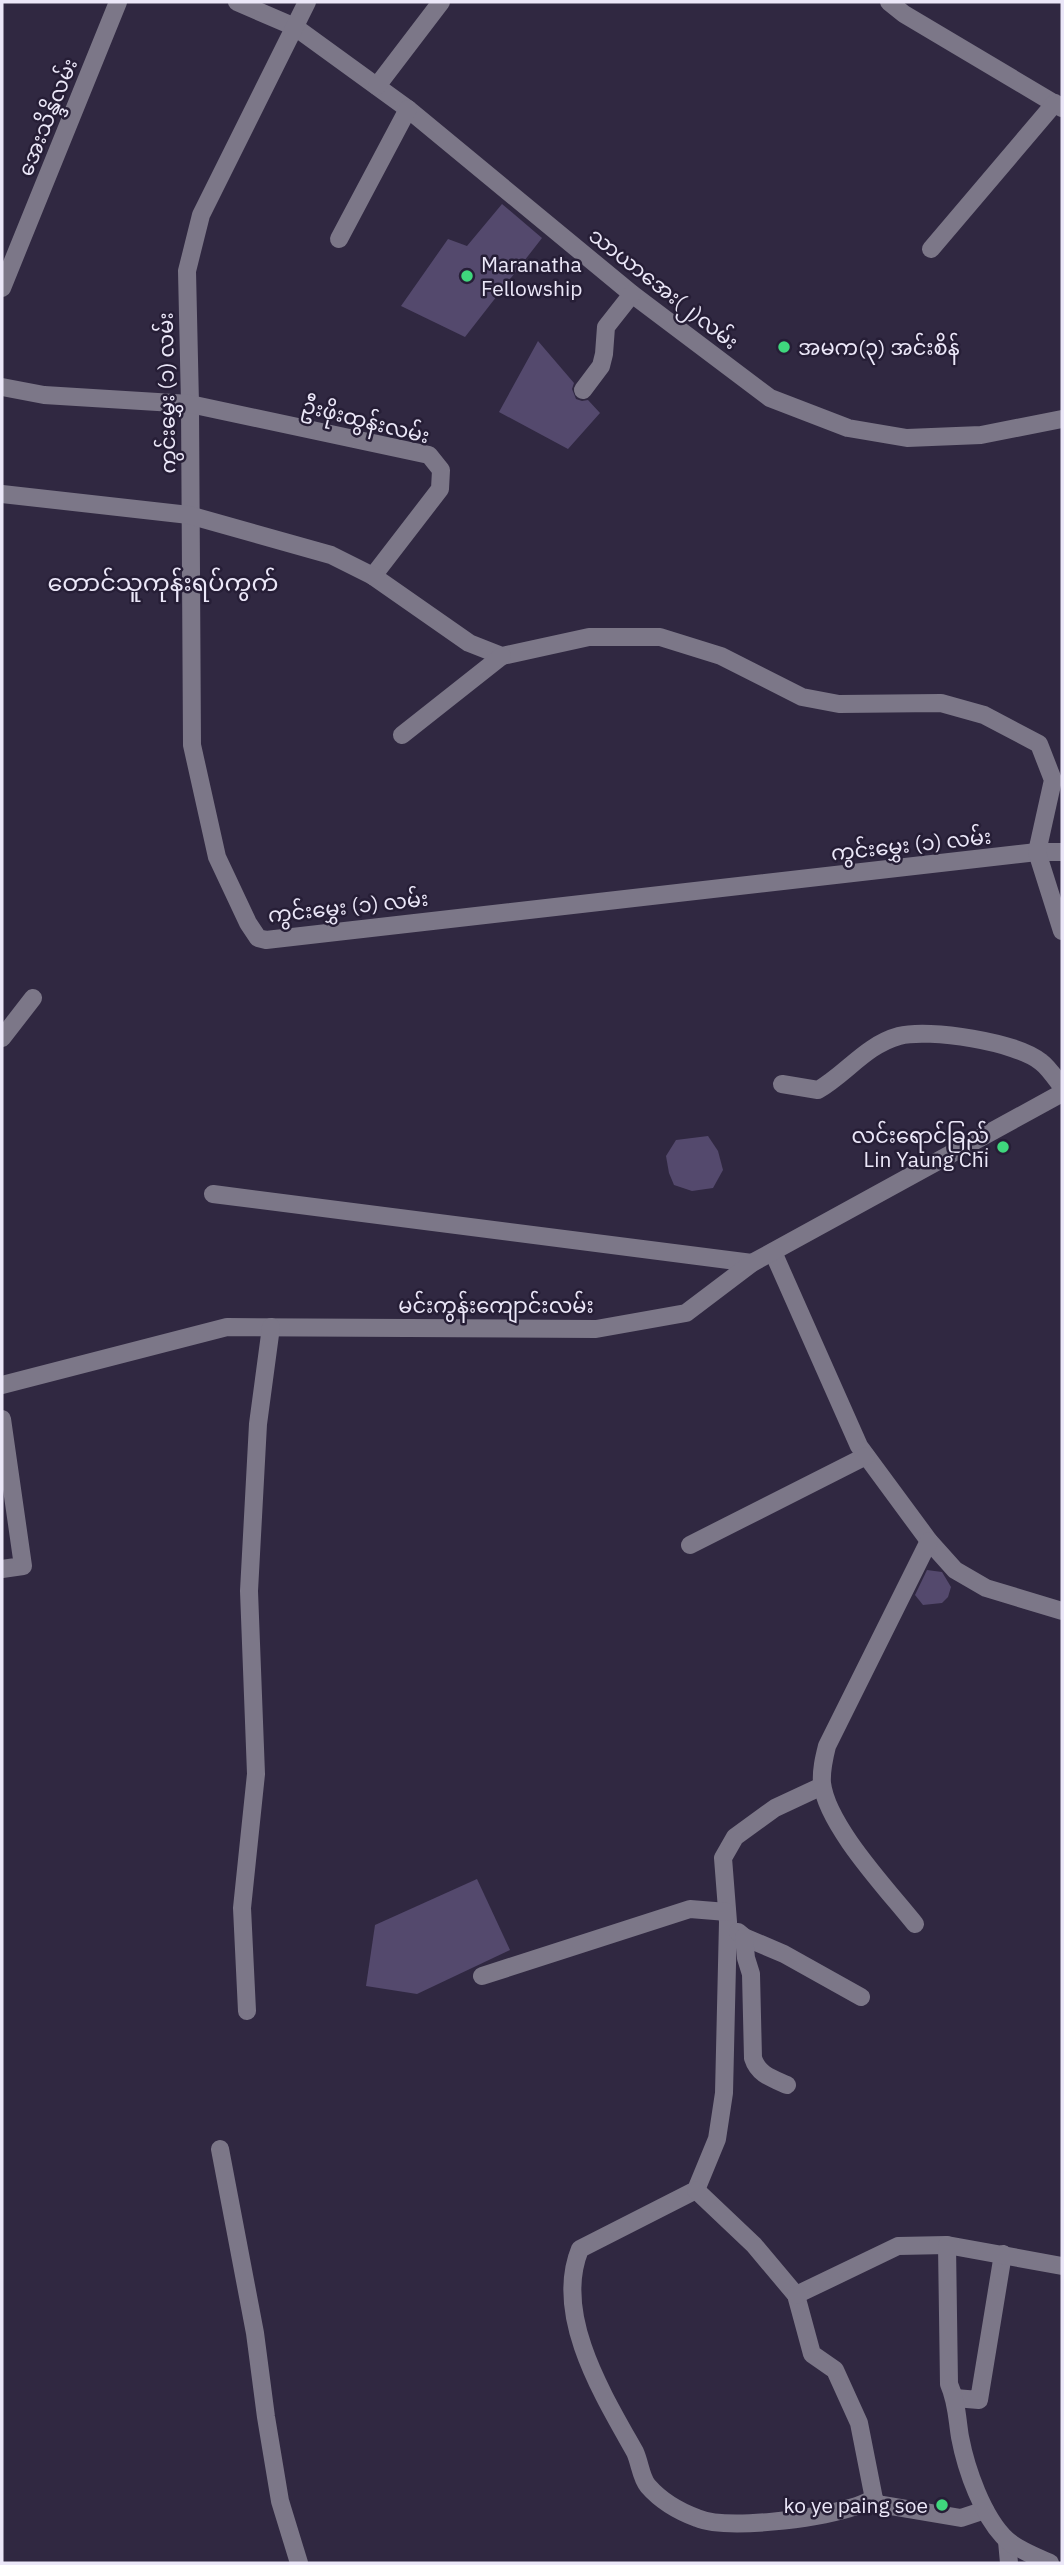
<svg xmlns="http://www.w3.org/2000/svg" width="1064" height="2565" viewBox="0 0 1064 2565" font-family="'IBM Plex Sans','Noto Sans Myanmar',sans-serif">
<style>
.building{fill:#54496d}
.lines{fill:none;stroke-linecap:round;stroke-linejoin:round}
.minor{stroke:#7c7788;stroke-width:18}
.poi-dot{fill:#3fd77d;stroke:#261e36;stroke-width:2.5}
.labels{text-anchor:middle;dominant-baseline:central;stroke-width:5;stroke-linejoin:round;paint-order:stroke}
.street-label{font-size:21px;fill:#ebe7f8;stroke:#261e36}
.poi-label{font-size:21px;fill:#ebe7f8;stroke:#261e36;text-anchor:start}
.quarter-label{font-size:24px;fill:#ebe7f8;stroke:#261e36}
</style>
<rect width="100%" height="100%" fill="#302841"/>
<g class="building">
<path d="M502,204L542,238L465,337L401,306L448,239L467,246Z"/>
<path d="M538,341L574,383L572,389L576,399L582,401L588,400L600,413L568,449L499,412Z"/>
<path d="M708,1136L718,1151L723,1170L713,1188L692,1191L674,1185L669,1173L666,1156L676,1140Z"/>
<path d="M927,1570L942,1572L951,1587L948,1597L942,1603L923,1605L915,1595Z"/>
<path d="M477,1879L510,1950L417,1994L366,1986L375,1925Z"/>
</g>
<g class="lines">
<g class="minor">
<path d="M237,2L295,27L408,109L632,294L770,398L848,428L907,438L981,435L1062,419"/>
<path d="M307,2L201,215L187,271L190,404L192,745L217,857L248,923L258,938L266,940L1037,852H1062"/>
<path d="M889,2L904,14L1062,108"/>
<path d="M377,86L441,2"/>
<path d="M339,239L408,109"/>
<path d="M931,249L1055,103"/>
<path d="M2,288L118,2"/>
<path d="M2,387L44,395L190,404L429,455L441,470L440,489L373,576"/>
<path d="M583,390L601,366L604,354L606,327L632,294"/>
<path d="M2,494L189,515L331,555L373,576L469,643L502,656L589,637H660L721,656L802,697L839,704L941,703L984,715L1039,744L1053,780L1037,852L1062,931"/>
<path d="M402,735L502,656"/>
<path d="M2,1038L33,998"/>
<path d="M782,1084L818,1090C846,1074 866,1045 899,1036C929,1028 1017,1042 1041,1062C1049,1068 1056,1079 1062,1087"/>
<path d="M213,1194L752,1263"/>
<path d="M773,1252L859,1446L929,1541L955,1570L986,1588L1062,1611"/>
<path d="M2,1385L227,1327L596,1329L686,1313L752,1263L1062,1093"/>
<path d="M2,1419L23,1566L2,1569"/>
<path d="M690,1545L866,1456"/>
<path d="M822,1786L775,1808L735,1837L723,1858L728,1922L724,2093L717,2139L696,2190L580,2249C553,2315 603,2395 635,2452C640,2463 641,2478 648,2486C662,2502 678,2511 697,2518C728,2531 816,2518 850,2508C858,2506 866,2502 874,2499"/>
<path d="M915,1924C888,1890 827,1826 822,1783C821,1770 824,1758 827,1746L929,1541"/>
<path d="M738,1932L744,1937L784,1954L861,1997"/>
<path d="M744,1937L746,1958L751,1974L753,2058C758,2074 771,2078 787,2085"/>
<path d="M482,1976L690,1909L727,1912"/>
<path d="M247,2011L242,1908L256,1774L249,1591L258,1424L271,1327"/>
<path d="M220,2149L255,2333L266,2417L280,2501L299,2563"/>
<path d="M696,2190L754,2245L796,2295L812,2354L835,2370L859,2423L874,2499L878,2504L961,2518L985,2510"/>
<path d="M796,2295L898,2246L947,2245"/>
<path d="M955,2398L979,2400L1003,2254"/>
<path d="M1007,2541L1009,2563"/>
<path d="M1050,2563C1037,2557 1018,2550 1007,2540C983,2518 966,2469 960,2437C957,2419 957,2402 949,2384L947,2245L1062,2266"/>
</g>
</g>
<g class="poi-dot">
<circle cx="467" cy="276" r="7"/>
<circle cx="784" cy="347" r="7"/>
<circle cx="1003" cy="1147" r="7"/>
<circle cx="942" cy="2505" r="7"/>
</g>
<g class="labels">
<g class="street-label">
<text transform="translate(47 117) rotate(-68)">အေးသိန္ဒိလမ်း</text>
<text transform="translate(664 288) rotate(38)">သာယာအေး(၂)လမ်း</text>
<text transform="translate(166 393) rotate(-91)">ကွင်းမွှေး (၁) လမ်း</text>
<text transform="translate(366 420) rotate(14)">ဦးဖိုးထွန်းလမ်း</text>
<text transform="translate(911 844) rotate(-6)">ကွင်းမွှေး (၁) လမ်း</text>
<text transform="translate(348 906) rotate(-6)">ကွင်းမွှေး (၁) လမ်း</text>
<text x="496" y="1305">မင်းကွန်းကျောင်းလမ်း</text>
</g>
<g class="poi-label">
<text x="481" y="264">Maranatha<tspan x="481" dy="24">Fellowship</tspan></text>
<text x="798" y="347">အမက(၃) အင်းစိန်</text>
<text x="989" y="1135" text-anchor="end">လင်းရောင်ခြည်<tspan x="989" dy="24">Lin Yaung Chi</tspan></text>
<text x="928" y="2505" text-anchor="end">ko ye paing soe</text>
</g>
<g class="quarter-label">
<text x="163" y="582">တောင်သူကုန်းရပ်ကွက်</text>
</g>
</g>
<rect width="1064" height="2565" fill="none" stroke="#ebe7f8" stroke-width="7"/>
</svg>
